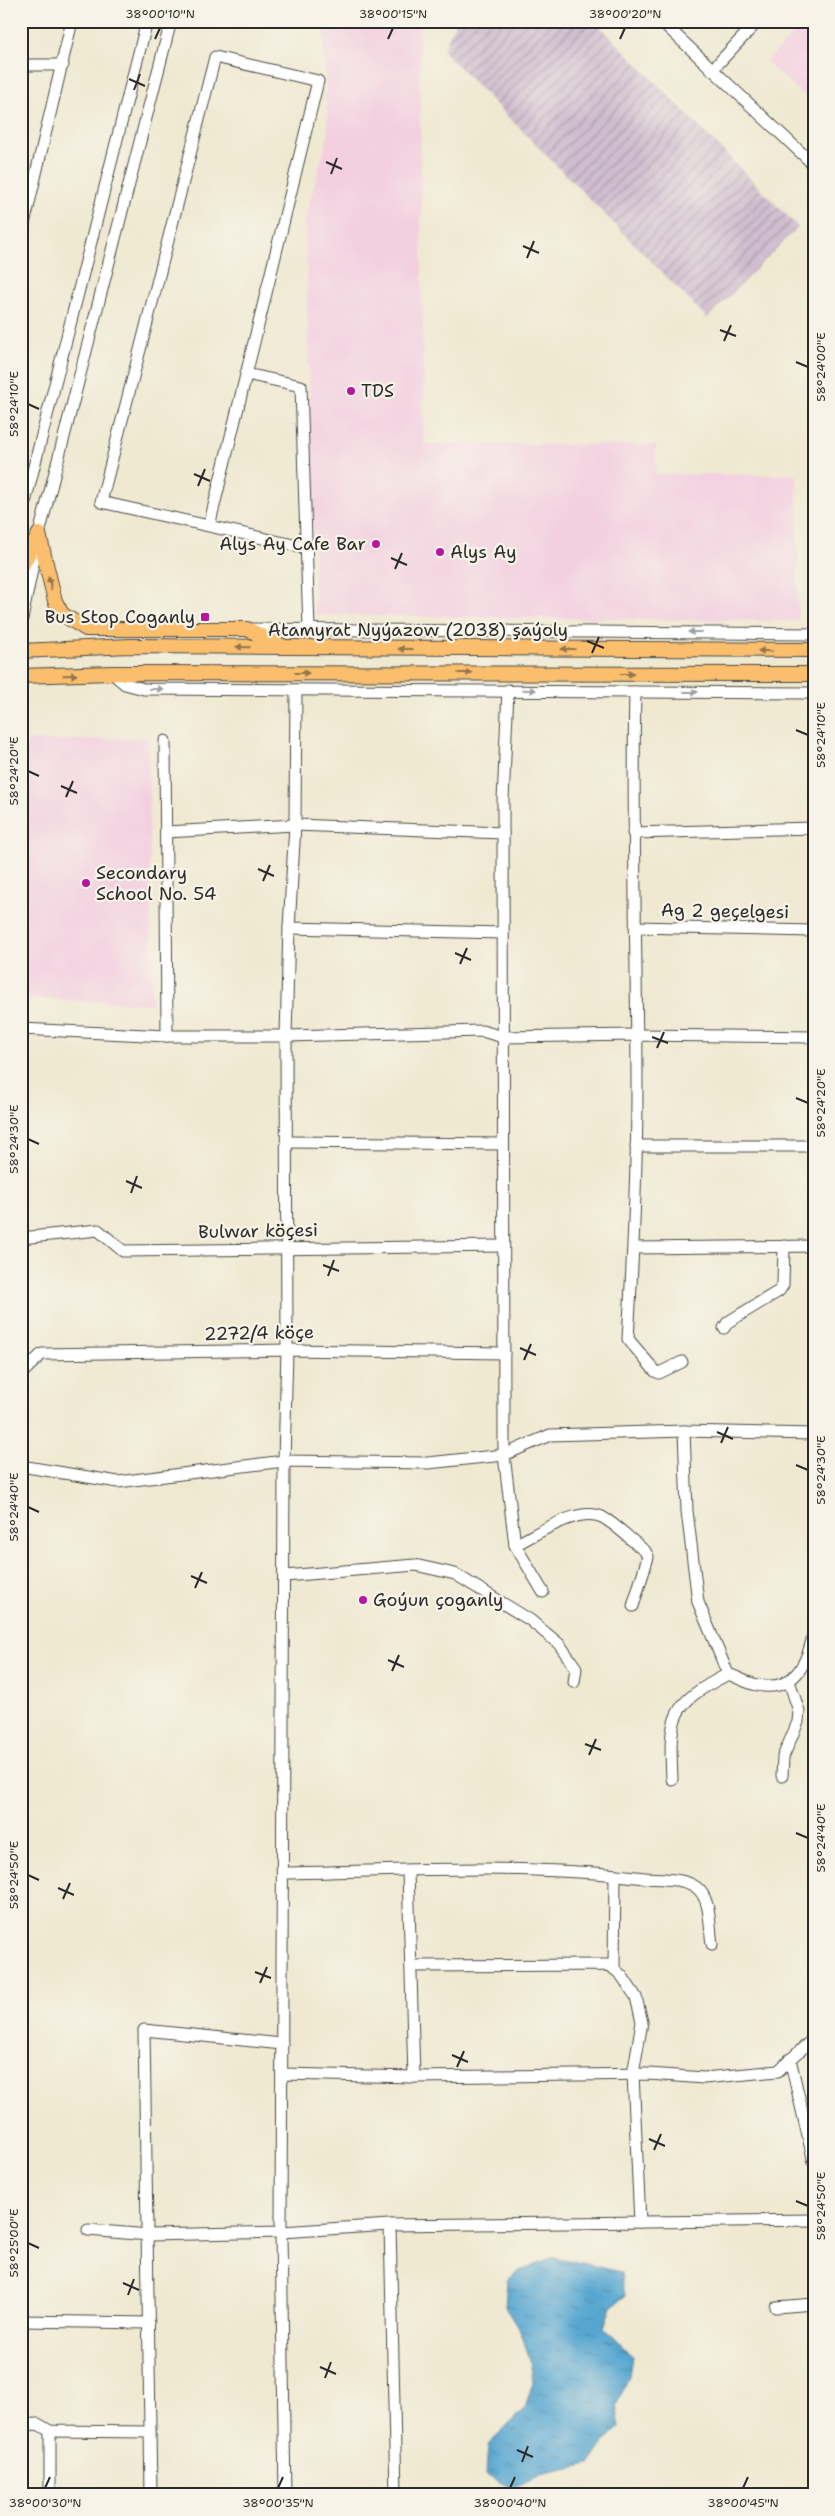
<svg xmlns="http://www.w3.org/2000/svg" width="835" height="2516" viewBox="0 0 835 2516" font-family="'Shantell Sans',sans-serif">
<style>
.built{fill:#f3cfe0}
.industrial{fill:url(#industrial-furrows)}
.water{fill:url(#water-ripples);stroke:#40687e}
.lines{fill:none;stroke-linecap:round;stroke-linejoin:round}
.minor-casing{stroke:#484844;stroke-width:13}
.major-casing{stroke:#484844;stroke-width:16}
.minor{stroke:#fff;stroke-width:11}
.major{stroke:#fabe6d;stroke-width:14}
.oneway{fill:#92744c}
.oneway2{fill:#a0a0a0}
.ticks{fill:none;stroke:#2b2b2b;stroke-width:2}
.poi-dot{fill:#b5179e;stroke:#f7f3e8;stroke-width:2}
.labels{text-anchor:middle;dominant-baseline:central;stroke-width:4.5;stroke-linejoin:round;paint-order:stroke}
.poi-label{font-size:18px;fill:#2b2b2b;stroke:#f7f3e8;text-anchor:start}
.street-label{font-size:18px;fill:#2b2b2b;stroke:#f7f3e8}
.neatline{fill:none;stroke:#2b2b2b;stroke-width:2}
.ticks-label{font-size:12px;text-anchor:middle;fill:#2b2b2b}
</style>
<defs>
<pattern id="industrial-furrows" width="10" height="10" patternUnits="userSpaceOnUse" patternTransform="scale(1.25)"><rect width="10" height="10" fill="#cfbdcf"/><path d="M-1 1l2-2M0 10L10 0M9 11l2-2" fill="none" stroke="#a89aa8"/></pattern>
<pattern id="water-ripples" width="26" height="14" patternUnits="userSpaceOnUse" patternTransform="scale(1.25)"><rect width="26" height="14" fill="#55a6d0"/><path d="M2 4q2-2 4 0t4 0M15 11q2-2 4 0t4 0" fill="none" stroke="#4787a9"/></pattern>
</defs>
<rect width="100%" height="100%" fill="#f7f3e8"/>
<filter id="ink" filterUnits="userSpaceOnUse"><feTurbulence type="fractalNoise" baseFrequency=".02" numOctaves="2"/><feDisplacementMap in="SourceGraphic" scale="10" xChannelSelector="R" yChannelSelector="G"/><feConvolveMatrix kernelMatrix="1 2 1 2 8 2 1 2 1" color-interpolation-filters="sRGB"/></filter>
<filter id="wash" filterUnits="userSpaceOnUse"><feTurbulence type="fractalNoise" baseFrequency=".0096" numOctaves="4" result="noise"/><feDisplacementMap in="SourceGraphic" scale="20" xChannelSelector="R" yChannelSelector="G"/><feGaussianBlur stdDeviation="1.12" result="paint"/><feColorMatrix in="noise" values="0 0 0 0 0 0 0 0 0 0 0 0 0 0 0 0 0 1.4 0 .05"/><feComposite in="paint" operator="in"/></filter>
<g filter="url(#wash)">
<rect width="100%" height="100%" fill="#efe9d1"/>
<g class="built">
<path d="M323,21H419L424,444L656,445V474L797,475L798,621L315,615L305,218L328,136Z"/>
<path d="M805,21H814V104L766,62Z"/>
<path d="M148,738L152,1004L21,998V767L28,741Z"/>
</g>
<path class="industrial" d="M456,21H595L798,227L707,318L443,51Z"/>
<path class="water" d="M554,2257L621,2272L625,2296L611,2307L604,2327L632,2356L629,2377L616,2405L620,2427L605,2441L590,2464L545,2473L513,2489L486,2475L488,2444L525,2408L533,2382L530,2359L521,2333L505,2307L507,2280L518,2271Z"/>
</g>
<g filter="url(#ink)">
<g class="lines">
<defs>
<g id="minor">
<path d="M661,21L814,165"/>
<path d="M21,65H63"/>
<path d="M712,70L758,21"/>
<path d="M21,237L72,21"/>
<path d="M246,374L301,386L309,630"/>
<path d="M21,518L147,21"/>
<path d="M209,526L318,81L215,57L101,502L307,548"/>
<path d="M21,624L39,534L171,21"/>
<path d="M248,629L814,634"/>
<path d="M112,673L125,684L144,689L814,693"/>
<path d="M508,690L503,801L504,1455L515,1545L543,1592"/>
<path d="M635,692C632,825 637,957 637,1090C637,1173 633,1256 628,1339L655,1371L659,1373L682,1362"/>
<path d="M165,741L167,1036"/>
<path d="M166,832L295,825L503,833"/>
<path d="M633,833L814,828"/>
<path d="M635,927L814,931"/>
<path d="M289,928L503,933"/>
<path d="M21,1029L167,1036H286L482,1031L503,1037L636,1035L814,1037"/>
<path d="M288,1142L503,1144"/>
<path d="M636,1146H814"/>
<path d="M21,1238L98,1230L123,1251L503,1246"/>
<path d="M634,1248L814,1246"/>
<path d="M724,1328L728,1322L779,1291L783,1285L784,1246"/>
<path d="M21,1374L42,1354L287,1350L504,1353"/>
<path d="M684,1431L687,1511L698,1602L728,1674"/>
<path d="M21,1466L118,1482L284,1461L428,1463L504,1455L550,1435L684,1431L814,1434"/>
<path d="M515,1545C537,1534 578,1506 602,1517C617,1525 632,1541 645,1551L648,1557L633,1606"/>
<path d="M285,1576L415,1565L455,1574L530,1620L559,1644L576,1668L574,1682"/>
<path d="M782,1776L783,1757L798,1722L799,1711L789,1681"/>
<path d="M672,1779C669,1716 670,1704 728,1674C737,1677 747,1683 757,1685C795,1693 808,1662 814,1631"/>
<path d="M408,1871L414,2077"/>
<path d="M283,1873C404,1871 525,1863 645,1878C660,1879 683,1878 696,1887C712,1899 709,1927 712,1944"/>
<path d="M411,1966L610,1965L622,1976L636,1997L642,2022L633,2074L640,2222"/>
<path d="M614,1969L615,1875"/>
<path d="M790,2059L814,2162"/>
<path d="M282,2074L414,2077L649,2074L704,2078L778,2071L814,2038"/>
<path d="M390,2225L396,2495"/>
<path d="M88,2230L149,2235L281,2232L390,2225L814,2220"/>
<path d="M776,2307L814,2304"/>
<path d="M21,2321L149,2323"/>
<path d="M21,2425L38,2424L50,2431L150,2432"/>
<path d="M50,2431V2495"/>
<path d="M151,2495L144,2030L282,2044"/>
<path d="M285,2495L281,2232L284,1461L287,1350L286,1036L289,928L295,825L296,690"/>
</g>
<g id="major">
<path d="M39,534L55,601L62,614L86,629H247L283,646"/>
<path d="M21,568L39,534"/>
<path d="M21,651L129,646L814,650"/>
<path d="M21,676L112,673L814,674"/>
</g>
</defs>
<use href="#minor" class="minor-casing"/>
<use href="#major" class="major-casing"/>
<use href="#minor" class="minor"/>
<use href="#major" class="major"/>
</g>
<defs><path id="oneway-solid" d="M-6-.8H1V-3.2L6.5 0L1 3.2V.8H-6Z" transform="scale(1.25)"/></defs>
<g class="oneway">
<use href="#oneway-solid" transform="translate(50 583) rotate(-100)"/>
<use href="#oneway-solid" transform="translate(243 647) rotate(-179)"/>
<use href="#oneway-solid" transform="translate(405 649) rotate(-180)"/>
<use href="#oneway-solid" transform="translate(568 649) rotate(-180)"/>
<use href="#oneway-solid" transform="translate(765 651) rotate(-179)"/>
<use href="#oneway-solid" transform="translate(302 673)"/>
<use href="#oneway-solid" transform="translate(465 673)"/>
<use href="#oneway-solid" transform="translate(627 674)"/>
<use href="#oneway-solid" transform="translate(70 675) rotate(-2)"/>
</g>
<g class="oneway2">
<use href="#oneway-solid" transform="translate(695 632) rotate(-180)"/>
<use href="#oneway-solid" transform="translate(156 689)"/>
<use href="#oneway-solid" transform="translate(529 690) rotate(1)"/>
<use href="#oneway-solid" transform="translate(691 692)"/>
</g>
</g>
<path class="ticks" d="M155,39L160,28M388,39L393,28M620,39L625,28M129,79L145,86M134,90L140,74M326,162L342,169M331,174L337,158M523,246L539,253M527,258L534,241M720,330L736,336M724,341L731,325M796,362L808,367M28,404L39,409M194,474L210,481M198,486L205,469M391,558L407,565M395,569L402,553M587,641L604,648M592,653L599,637M796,730L808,735M28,771L39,776M61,786L77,793M66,797L73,781M258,869L274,876M263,881L270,865M455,953L471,960M460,964L467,948M652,1037L668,1043M657,1048L664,1032M796,1098L808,1103M28,1139L39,1144M126,1181L142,1188M131,1193L137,1176M323,1265L339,1271M328,1276L334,1260M520,1348L536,1355M524,1360L531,1344M717,1432L733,1439M721,1443L728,1427M796,1465L808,1470M28,1507L39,1512M191,1576L207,1583M195,1588L202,1572M388,1660L404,1667M392,1671L399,1655M585,1744L601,1750M589,1755L596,1739M796,1833L808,1838M28,1875L39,1880M58,1888L74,1895M63,1899L70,1883M255,1972L271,1978M260,1983L267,1967M452,2055L468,2062M457,2067L464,2051M649,2139L665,2146M654,2150L661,2134M796,2201L808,2206M28,2243L39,2248M123,2283L139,2290M128,2295L134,2279M320,2367L336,2374M325,2378L331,2362M517,2450L533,2457M522,2462L528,2446M45,2488L50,2477M278,2488L283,2477M510,2488L515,2477M743,2488L748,2477"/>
<g class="poi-dot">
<circle cx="351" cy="391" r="5"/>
<circle cx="376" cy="544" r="5"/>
<circle cx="440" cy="552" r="5"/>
<rect x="200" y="612" width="10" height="10" rx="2.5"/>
<circle cx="86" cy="883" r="5"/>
<circle cx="363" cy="1600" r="5"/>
</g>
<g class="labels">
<g class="poi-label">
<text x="361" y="391">TDS</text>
<text x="366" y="544" text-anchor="end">Alys Ay Cafe Bar</text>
<text x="450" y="552">Alys Ay</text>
<text x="195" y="617" text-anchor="end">Bus Stop Coganly</text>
<text x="96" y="873">Secondary<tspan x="96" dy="21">School No. 54</tspan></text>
<text x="373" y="1600">Goýun çoganly</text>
</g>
<g class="street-label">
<text x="418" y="630">Atamyrat Nyýazow (2038) şaýoly</text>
<text transform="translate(725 911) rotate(1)">Ag 2 geçelgesi</text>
<text transform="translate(258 1231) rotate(-1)">Bulwar köçesi</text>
<text transform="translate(259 1333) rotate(-1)">2272/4 köçe</text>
</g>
</g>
<rect width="835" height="2516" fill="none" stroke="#f7f3e8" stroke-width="55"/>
<rect x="28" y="28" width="780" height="2460" class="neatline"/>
<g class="ticks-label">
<text x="160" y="18">38°00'10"N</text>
<text x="393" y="18">38°00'15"N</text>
<text x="625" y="18">38°00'20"N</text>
<text transform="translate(821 367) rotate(-90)" y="4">58°24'00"E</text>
<text transform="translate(14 404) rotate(-90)" y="4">58°24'10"E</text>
<text transform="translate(821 735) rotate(-90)" y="4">58°24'10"E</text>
<text transform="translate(14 771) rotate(-90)" y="4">58°24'20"E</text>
<text transform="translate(821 1103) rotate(-90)" y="4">58°24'20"E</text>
<text transform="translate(14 1139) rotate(-90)" y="4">58°24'30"E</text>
<text transform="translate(821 1470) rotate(-90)" y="4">58°24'30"E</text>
<text transform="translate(14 1507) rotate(-90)" y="4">58°24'40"E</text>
<text transform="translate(821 1838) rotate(-90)" y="4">58°24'40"E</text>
<text transform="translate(14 1875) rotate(-90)" y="4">58°24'50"E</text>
<text transform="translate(821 2206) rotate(-90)" y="4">58°24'50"E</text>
<text transform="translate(14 2243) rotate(-90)" y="4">58°25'00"E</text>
<text x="45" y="2507">38°00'30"N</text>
<text x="278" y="2507">38°00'35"N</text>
<text x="510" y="2507">38°00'40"N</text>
<text x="743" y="2507">38°00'45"N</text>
</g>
</svg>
